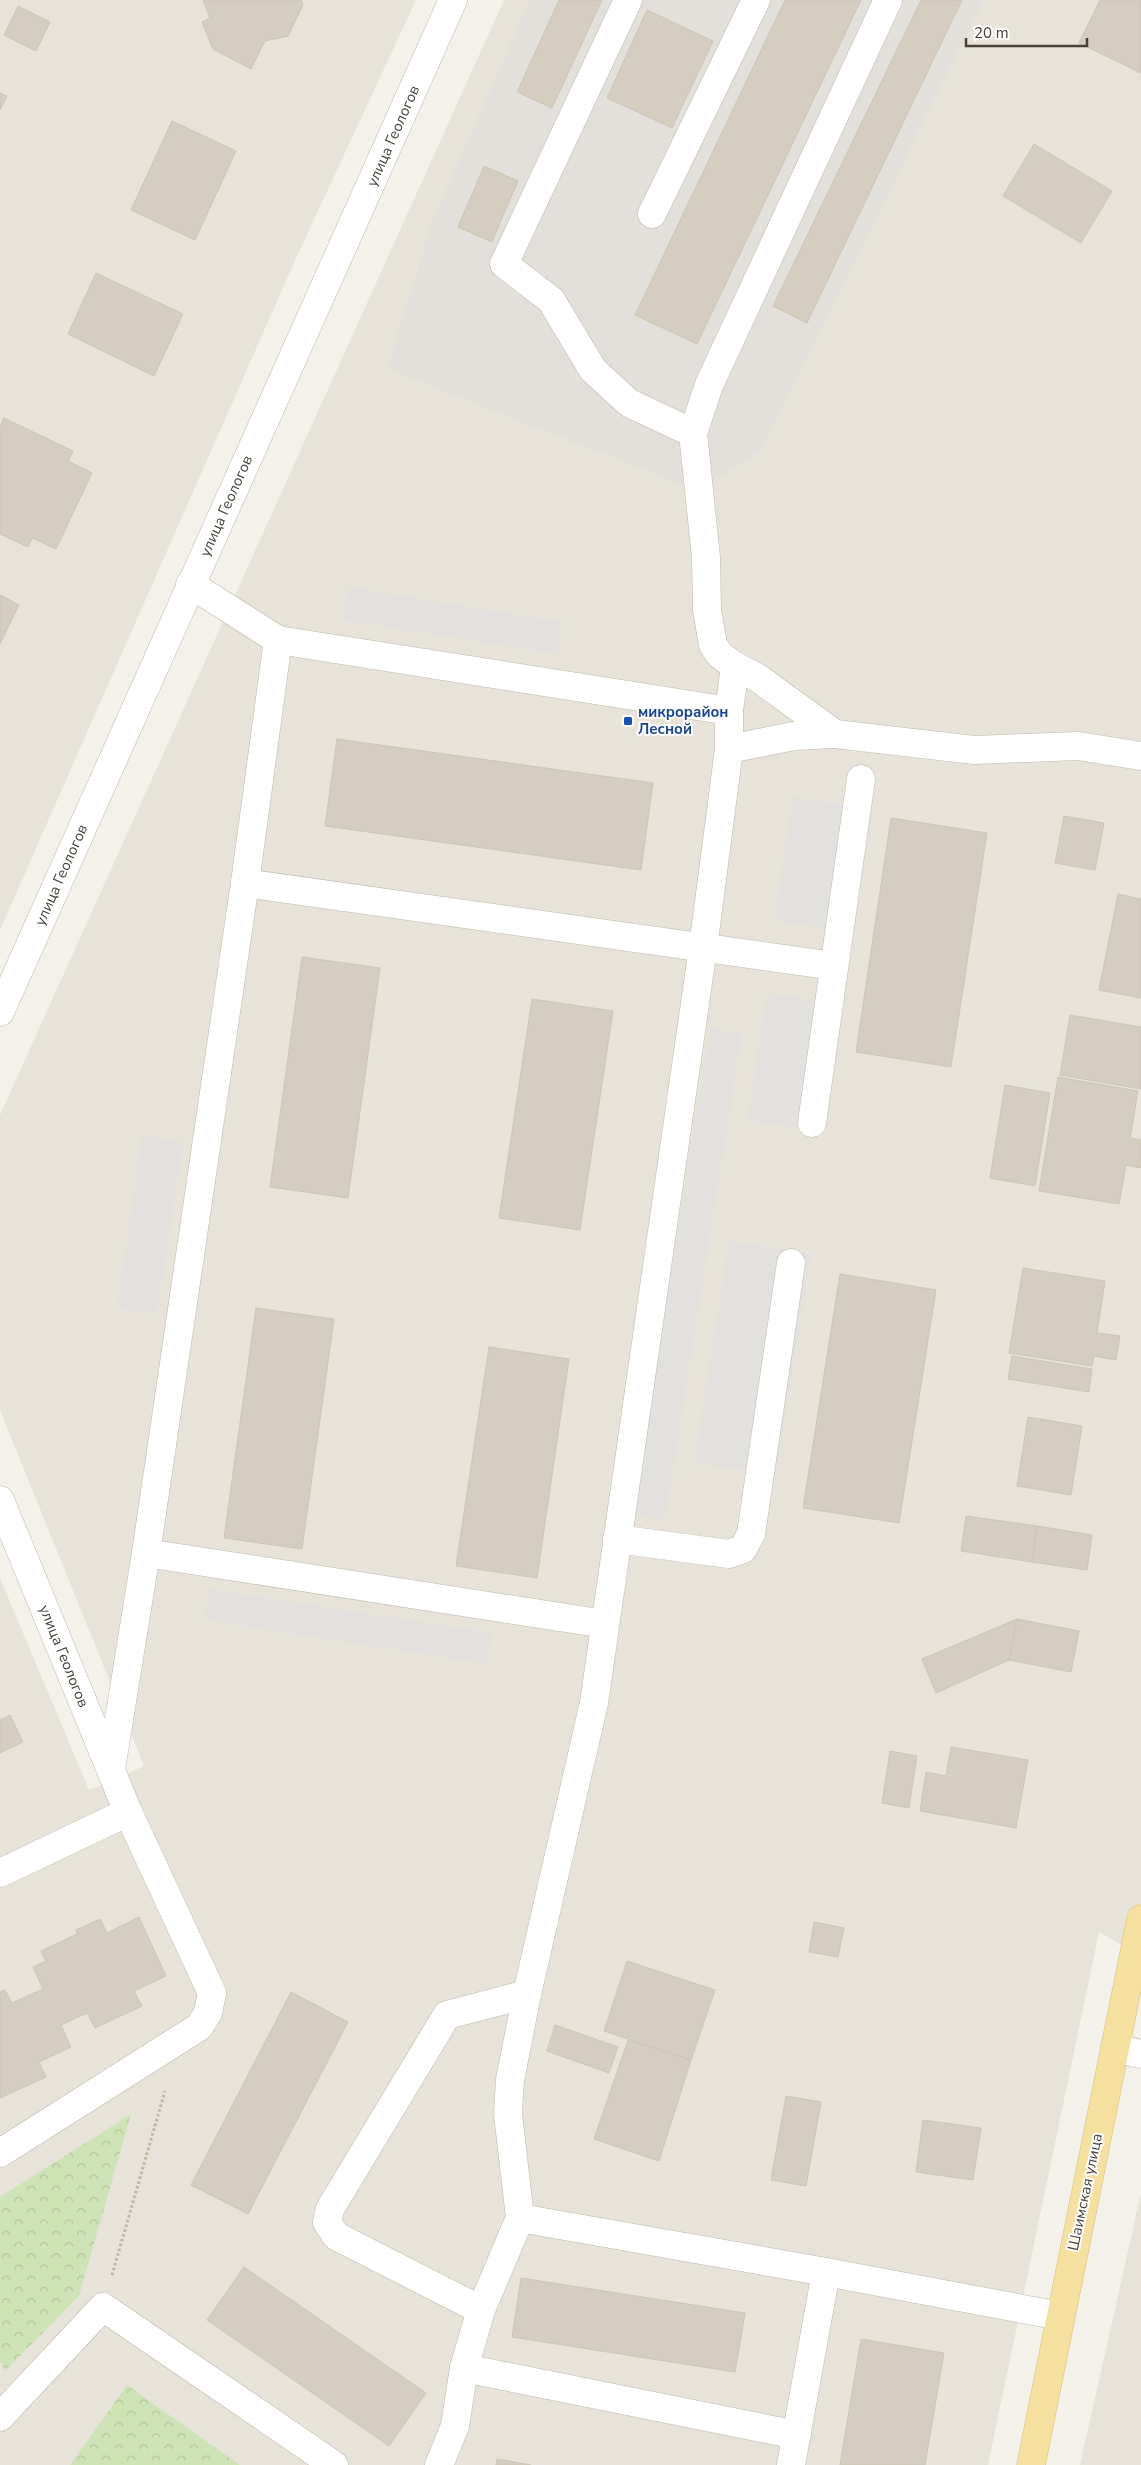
<svg xmlns="http://www.w3.org/2000/svg" width="1141" height="2465" viewBox="0 0 1141 2465" font-family="'Nunito Sans',sans-serif">
<style>
.residential{fill:#e7e3d8}
.industrial{fill:#e3e0db}
.park{fill:url(#park-crowns)}
.parking{fill:#e2e1de}
.building{fill:#d4cdc0;stroke:#cec5b4}
.lines{fill:none;stroke-linecap:round;stroke-linejoin:round}
.minor-casing{stroke:#beb9ad;stroke-width:29}
.major-casing{stroke:#dabe70;stroke-width:29}
.path{stroke:#bfb59f;stroke-width:3;stroke-dasharray:2.5 2.5;stroke-linecap:butt}
.minor{stroke:#fff;stroke-width:28}
.major{stroke:#f6e0a0;stroke-width:28}
.transit-dot{fill:#1a4fb4;stroke:#fff;stroke-width:2}
.labels{text-anchor:middle;dominant-baseline:central;stroke-width:4;stroke-linejoin:round;paint-order:stroke}
.street-label{font-size:15px;fill:#474138;stroke:#fff}
.transit-label{font-size:15px;font-weight:bold;fill:#164399;stroke:#fff;text-anchor:start}
</style>
<defs>
<pattern id="park-crowns" width="20" height="18" patternUnits="userSpaceOnUse" patternTransform="scale(1.25)"><rect width="20" height="18" fill="#cee4b6"/><path d="M2 6a3 3 0 1 1 6 0M12 15a3 3 0 1 1 6 0" fill="none" stroke="#b2c59d"/></pattern>
</defs>
<rect width="100%" height="100%" fill="#f3f1ea"/>
<g class="residential">
<path d="M0,0H416L297,256L0,930Z"/>
<path d="M504,0H1141V1956L1099,1932L988,2465H0V1578L89,1790L144,1766L0,1410V1115Z"/>
<path d="M1141,2193V2465H1080Z"/>
</g>
<path class="industrial" d="M530,0H984L760,452L698,491L387,369L433,219Z"/>
<g class="park">
<path d="M131,2114L79,2296L5,2371L0,2361V2197Z"/>
<path d="M127,2385L240,2465H70Z"/>
</g>
<g class="parking">
<path d="M348,587L562,622L557,654L342,620Z"/>
<path d="M793,797L873,809L853,933L774,920Z"/>
<path d="M767,993L839,1005L819,1132L747,1120Z"/>
<path d="M710,1028L742,1033L665,1520L633,1515Z"/>
<path d="M142,1136L183,1142L157,1314L117,1308Z"/>
<path d="M729,1241L811,1254L776,1475L694,1463Z"/>
<path d="M209,1589L492,1633L487,1664L204,1620Z"/>
</g>
<g class="building">
<path d="M203,0H301L303,5L288,36L265,41L251,69L213,49L202,22L210,18Z"/>
<path d="M559,0H602L552,108L517,92Z"/>
<path d="M785,0H861L697,344L635,315Z"/>
<path d="M921,0H962L807,323L773,306Z"/>
<path d="M1100,0H1141V73L1079,43Z"/>
<path d="M18,6L50,22L36,51L4,35Z"/>
<path d="M647,10L713,41L672,128L607,98Z"/>
<path d="M0,93L7,96L0,110Z"/>
<path d="M172,121L236,151L195,240L131,210Z"/>
<path d="M1034,144L1112,191L1081,243L1003,196Z"/>
<path d="M484,166L518,181L492,242L458,227Z"/>
<path d="M96,273L183,314L154,376L68,334Z"/>
<path d="M4,418L73,451L68,461L92,473L56,549L32,538L28,547L0,534V427Z"/>
<path d="M0,595L19,605L0,644Z"/>
<path d="M337,739L653,783L641,870L325,826Z"/>
<path d="M1064,816L1104,823L1095,870L1055,863Z"/>
<path d="M891,818L987,833L951,1067L856,1052Z"/>
<path d="M1118,894L1141,899V998L1099,990Z"/>
<path d="M302,957L380,968L348,1198L270,1187Z"/>
<path d="M532,999L613,1011L580,1230L499,1218Z"/>
<path d="M1070,1015L1141,1027V1089L1060,1075Z"/>
<path d="M1058,1077L1138,1091L1130,1138L1141,1140V1161L1140,1168L1126,1165L1119,1204L1039,1191Z"/>
<path d="M1005,1085L1050,1093L1035,1186L990,1178Z"/>
<path d="M1023,1268L1105,1281L1097,1333L1120,1336L1116,1360L1094,1356L1092,1366L1009,1353Z"/>
<path d="M840,1274L936,1290L899,1523L803,1508Z"/>
<path d="M256,1308L334,1319L302,1549L224,1538Z"/>
<path d="M489,1347L569,1359L537,1578L456,1566Z"/>
<path d="M1012,1356L1092,1369L1089,1392L1008,1379Z"/>
<path d="M1028,1417L1082,1426L1071,1495L1017,1486Z"/>
<path d="M966,1516L1037,1526L1032,1562L961,1551Z"/>
<path d="M1037,1526L1092,1535L1087,1570L1032,1562Z"/>
<path d="M1017,1619L1079,1631L1071,1672L1009,1660Z"/>
<path d="M1017,1619L1009,1660L936,1693L922,1659Z"/>
<path d="M10,1715L23,1742L0,1753V1720Z"/>
<path d="M951,1747L1028,1760L1016,1828L920,1811L926,1772L946,1776Z"/>
<path d="M890,1751L917,1756L909,1808L882,1803Z"/>
<path d="M139,1917L166,1976L134,1991L142,2006L95,2028L87,2013L61,2025L71,2047L39,2062L46,2077L0,2098V1992L5,1990L12,2003L43,1989L33,1967L46,1961L41,1951L77,1934L76,1930L100,1919L107,1933Z"/>
<path d="M814,1922L844,1928L838,1957L809,1952Z"/>
<path d="M627,1961L715,1990L691,2060L604,2031Z"/>
<path d="M291,1992L348,2022L248,2214L191,2185Z"/>
<path d="M555,2025L618,2047L609,2073L547,2051Z"/>
<path d="M628,2040L691,2060L659,2161L594,2139Z"/>
<path d="M786,2096L821,2102L806,2186L771,2180Z"/>
<path d="M923,2120L981,2128L973,2180L916,2172Z"/>
<path d="M244,2267L426,2393L389,2446L207,2320Z"/>
<path d="M521,2278L745,2313L735,2372L512,2337Z"/>
<path d="M861,2339L944,2353L925,2465H840Z"/>
<path d="M497,2459L531,2465H496Z"/>
</g>
<g class="lines">
<defs>
<g id="minor">
<path d="M628,0L504,264L551,300L593,370L629,403L693,433"/>
<path d="M652,214L756,0"/>
<path d="M190,584L278,640L729,711V749L703,948L594,1703L527,1994L510,2080L508,2114L520,2218L481,2310L464,2368L455,2426L439,2465"/>
<path d="M278,640L245,883L834,966"/>
<path d="M729,711L735,666"/>
<path d="M835,734L758,678L735,666L720,655L713,645L707,610L706,557L693,433L709,385L888,0"/>
<path d="M729,749L794,736L835,734L974,750L1078,746L1141,756"/>
<path d="M0,1012L453,0"/>
<path d="M812,1123L861,779"/>
<path d="M0,1500L128,1812L212,1993L208,2013L199,2027L0,2153"/>
<path d="M617,1539L729,1554L743,1549L751,1534L791,1263"/>
<path d="M146,1553L605,1624"/>
<path d="M111,1769L146,1553L245,883"/>
<path d="M0,1873L128,1812"/>
<path d="M1115,2048L1141,2054"/>
<path d="M520,2218L826,2272L1060,2316"/>
<path d="M481,2310L336,2236L327,2222L330,2209L447,2015L527,1994"/>
<path d="M464,2368L797,2435"/>
<path d="M0,2417L103,2307L334,2465"/>
<path d="M791,2465L826,2272"/>
</g>
<path id="major" d="M1031,2465L1141,1919"/>
</defs>
<use href="#minor" class="minor-casing"/>
<use href="#major" class="major-casing"/>
<path class="path" d="M112,2275L165,2091"/>
<use href="#minor" class="minor"/>
<use href="#major" class="major"/>
</g>
<rect class="transit-dot" x="623" y="716" width="10" height="10" rx="2.5"/>
<g class="labels">
<g class="street-label">
<text transform="translate(393 136) rotate(-66)">улица Геологов</text>
<text transform="translate(226 506) rotate(-66)">улица Геологов</text>
<text transform="translate(61 875) rotate(-66)">улица Геологов</text>
<text transform="translate(64 1656) rotate(68)">улица Геологов</text>
<text transform="translate(1085 2192) rotate(-78)">Шаимская улица</text>
</g>
<g class="transit-label">
<text x="638" y="712">микрорайон<tspan x="638" dy="17">Лесной</tspan></text>
</g>
</g>
<path d="M966 38v8h121v-8" fill="none" stroke="#474138" stroke-width="2.5"/>
<text x="974" y="38" font-size="15" fill="#474138" stroke="#ffffff" stroke-width="4" paint-order="stroke">20 m</text>
</svg>
